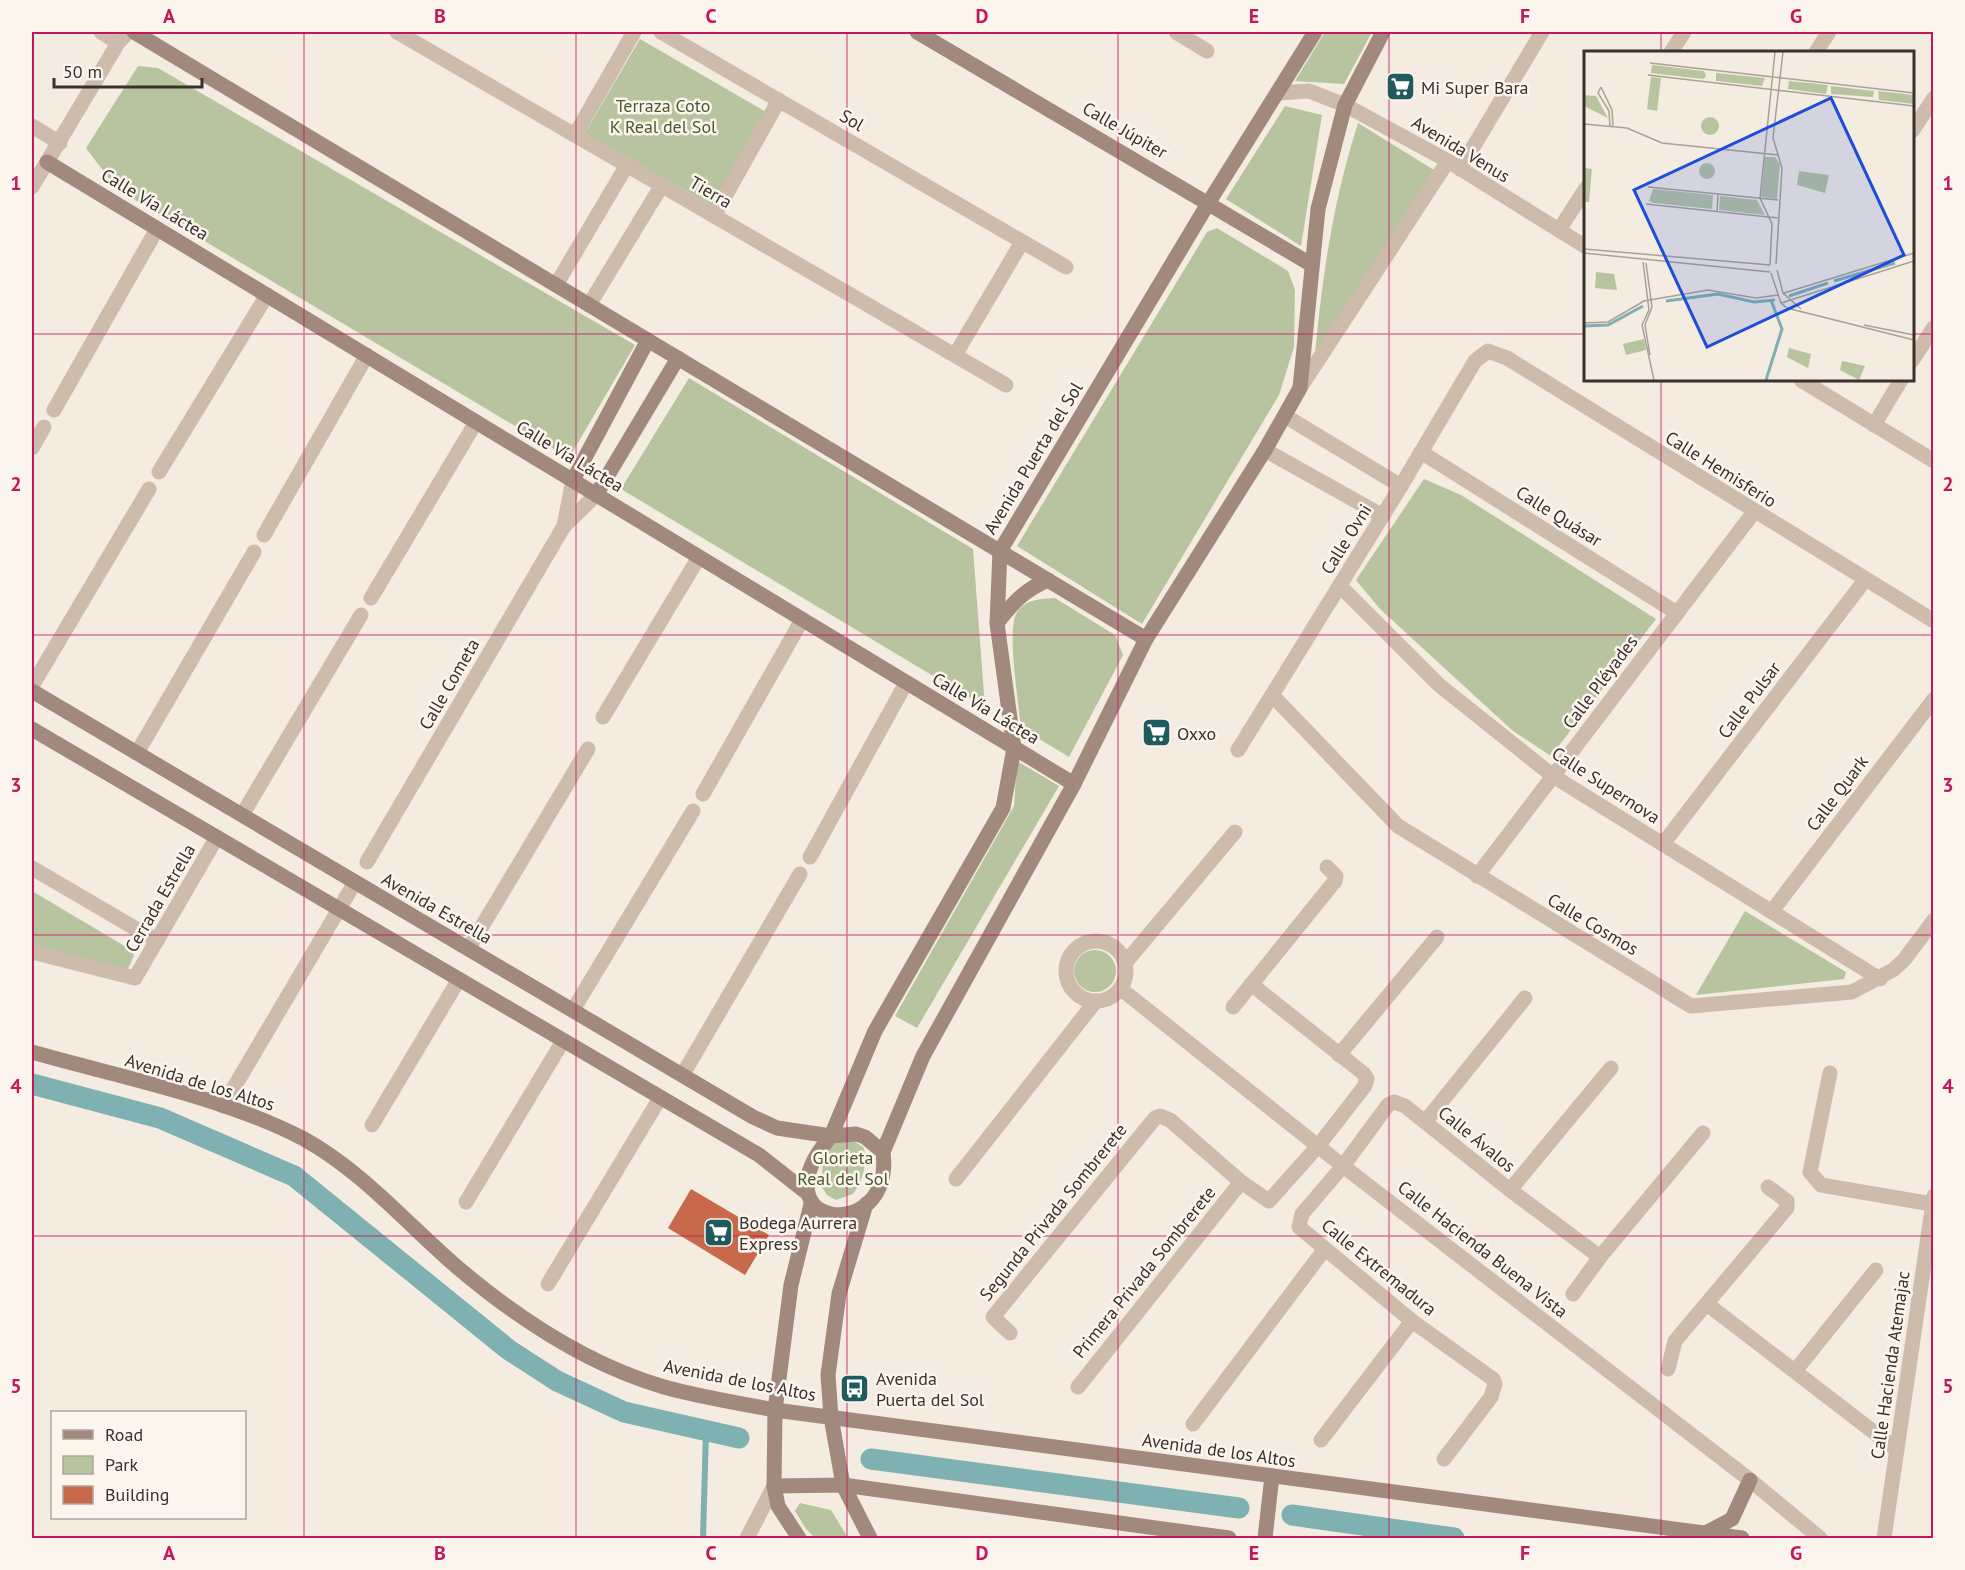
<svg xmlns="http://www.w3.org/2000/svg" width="1965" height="1570" viewBox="0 0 1965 1570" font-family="'PT Sans',sans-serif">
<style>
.green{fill:#b8c4a0}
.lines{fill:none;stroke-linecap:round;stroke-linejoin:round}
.stream{stroke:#7fb0b2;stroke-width:6}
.canal{stroke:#7fb0b2;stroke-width:21}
.building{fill:#c8694b}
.street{stroke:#cdbbac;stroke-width:15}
.secondary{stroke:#a18a7d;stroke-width:15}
.grid{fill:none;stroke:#c2185b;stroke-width:1.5;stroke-opacity:0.55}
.labels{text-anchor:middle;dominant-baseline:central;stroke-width:5;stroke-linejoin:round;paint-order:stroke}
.poi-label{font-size:18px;fill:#3b302b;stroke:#fbf5ee;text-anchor:start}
.park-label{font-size:18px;fill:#4a5a2e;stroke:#fbf5ee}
.street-label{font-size:18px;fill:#3b302b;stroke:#fbf5ee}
.inset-river{fill:none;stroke:#7fb0b2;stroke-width:3}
.inset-road{fill:none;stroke:#aaa098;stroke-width:1.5}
.view{fill:#1d4ed8;fill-opacity:0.15;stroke:#1d4ed8;stroke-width:3}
.inset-edge{fill:none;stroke:#3b302b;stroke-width:3}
.neatline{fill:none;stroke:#c2185b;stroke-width:2}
.grid-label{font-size:20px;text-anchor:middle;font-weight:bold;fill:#c2185b}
</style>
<rect width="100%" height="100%" fill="#f4ebe1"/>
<g class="green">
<path d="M1325,32H1372L1344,84L1295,81Z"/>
<path d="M640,39L768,113L714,207L585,133Z"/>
<path d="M138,66L158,68L635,345L569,458L117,189L86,148Z"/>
<path d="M1285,106L1322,115L1301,246L1226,199Z"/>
<path d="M1358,123L1434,170L1315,354C1323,271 1333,202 1358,123Z"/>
<path d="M1217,228L1288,271L1295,290L1294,347L1279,395L1142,624L1017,546L1207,232Z"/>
<path d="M689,378L973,549L985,707L621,489Z"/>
<path d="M1424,479L1461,495L1656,619L1551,756L1513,731L1380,609L1356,580Z"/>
<path d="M1055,598L1115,635L1123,655L1069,757L1021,728C1019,704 1006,630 1017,612C1026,599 1041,599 1055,598Z"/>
<path d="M1017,761L1059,786L917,1028L895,1016L1014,806Z"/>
<path d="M32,891L133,951L134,955L129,967L124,970L32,945Z"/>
<path d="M1745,911L1846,972L1844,979L1696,995Z"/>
<circle cx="1095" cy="971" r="21"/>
<path d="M851,1139L864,1148C867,1164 863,1181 853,1194L836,1200L827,1195L821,1186L823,1161L834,1141Z"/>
<path d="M800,1503L831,1510L848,1538H815L806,1529L795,1511Z"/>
</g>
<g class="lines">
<path class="stream" d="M703,1538L706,1431"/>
<g class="canal">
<path d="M32,1084L160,1118L294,1176L509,1350L557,1381L624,1412L739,1438"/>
<path d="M871,1459L1239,1508"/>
<path d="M1292,1515L1454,1538"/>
</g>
</g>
<path class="building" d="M691,1189L769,1235L745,1275L668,1228Z"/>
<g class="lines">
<g class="street">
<path d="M101,32L118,43"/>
<path d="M397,32L1006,385"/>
<path d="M661,32L1066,267"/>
<path d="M1176,32L1207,51"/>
<path d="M1671,52L1684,32"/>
<path d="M1816,52L1829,32"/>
<path d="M1278,93L1309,91L1345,105L1448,161L1586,247"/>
<path d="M32,126L60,143"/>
<path d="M1912,131L1934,98"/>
<path d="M575,135L634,32"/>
<path d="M1460,169L1542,32"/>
<path d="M32,187L118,43L128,32"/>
<path d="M714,216L779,100"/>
<path d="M1559,230L1586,188"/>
<path d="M556,285L627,165"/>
<path d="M589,305L662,185"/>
<path d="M955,355L1022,242"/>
<path d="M1912,361L1934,327"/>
<path d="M1801,380L1934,461"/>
<path d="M1300,388L1448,161"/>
<path d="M54,410L157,229"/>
<path d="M1285,416L1401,486"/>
<path d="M1874,425L1901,380"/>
<path d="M32,448L44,427"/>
<path d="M1265,450L1383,516"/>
<path d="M1421,452L1677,613"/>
<path d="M159,472L267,295"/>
<path d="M564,526L573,480"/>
<path d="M264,535L367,355"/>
<path d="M1340,586L1439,685L1553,776L1880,979"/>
<path d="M371,598L476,422"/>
<path d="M32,686L149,489"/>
<path d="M1272,695L1398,826L1691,1006L1852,992L1893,970L1904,960L1934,920"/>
<path d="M603,717L699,557"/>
<path d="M1238,750L1401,486L1475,361L1488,351L1507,358L1934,621"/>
<path d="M137,753L254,552"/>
<path d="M703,794L802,620"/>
<path d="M242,815L361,615"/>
<path d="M1663,844L1865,580"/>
<path d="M810,857L906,683"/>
<path d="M367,862L564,526L596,495"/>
<path d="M32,868L157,941"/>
<path d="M1477,876L1754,512"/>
<path d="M1772,911L1934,699"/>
<circle cx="1096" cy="971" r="30"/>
<path d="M469,948L588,749"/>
<path d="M32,952L135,978L217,837"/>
<path d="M1126,962L1235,832"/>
<path d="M1121,989L1343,1166L1750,1480L1820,1538"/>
<path d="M1233,1007L1335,881L1336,876L1327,867"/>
<path d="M573,1010L693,811"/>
<path d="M1339,1055L1437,937"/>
<path d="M1830,1073L1810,1172L1821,1185L1932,1204"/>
<path d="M683,1074L800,874"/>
<path d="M223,1106L355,882"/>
<path d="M1425,1122L1525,998"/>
<path d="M372,1125L458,981"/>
<path d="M956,1179L1095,1002"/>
<path d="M1510,1190L1611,1068"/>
<path d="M466,1202L563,1041"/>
<path d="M548,1284L660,1098"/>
<path d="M1573,1294L1600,1257L1703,1133"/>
<path d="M1707,1304L1897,1450"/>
<path d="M1010,1333L993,1317L1155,1118L1160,1116L1170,1120L1241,1182L1269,1201L1318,1146L1364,1087L1367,1079L1363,1073L1251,984"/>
<path d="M1668,1369L1675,1341L1787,1208V1201L1768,1187"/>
<path d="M1795,1371L1876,1270"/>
<path d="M1078,1387L1241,1182"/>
<path d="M1193,1424L1324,1250"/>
<path d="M1321,1440L1412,1321"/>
<path d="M1444,1459L1491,1397L1495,1384L1493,1379L1412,1321L1299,1227L1302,1214L1343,1166L1388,1105L1394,1102L1405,1106L1510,1190L1600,1257"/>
<path d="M747,1538L774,1486"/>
<path d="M1884,1538L1934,1196"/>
</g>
<g class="secondary">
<path d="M134,32L1146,639"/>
<path d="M917,32L1312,265"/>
<path d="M47,162L1074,784"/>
<path d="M573,480L648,340"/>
<path d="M596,495L678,358"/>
<path d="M997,623C1013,603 1024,590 1048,580"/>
<path d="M32,691L753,1117L777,1128L831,1136L875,1031L1003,808L1014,748L997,623L1000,551L1209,202L1315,32"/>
<path d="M32,729L759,1155L806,1192"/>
<path d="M32,1052C119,1077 224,1097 304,1139C362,1171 407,1224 457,1267C517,1318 588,1365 664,1387C700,1397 738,1403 775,1410L1742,1538"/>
<path d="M856,1134L865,1137L883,1152C895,1247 752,1228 831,1136Z"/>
<path d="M883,1152L923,1056L1074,784L1146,639L1265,450L1300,388L1318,209L1345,105L1383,32"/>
<path d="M866,1204L839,1294L828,1375L831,1417L843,1485L870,1538"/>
<path d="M774,1486L843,1485L1229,1538"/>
<path d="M1702,1535L1732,1519L1750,1480"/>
<path d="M799,1538L778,1506L774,1486L775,1410L791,1285L811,1204"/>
<path d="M1265,1538L1272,1476"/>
</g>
</g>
<path class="grid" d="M304,32V1538M576,32V1538M847,32V1538M1118,32V1538M1389,32V1538M1661,32V52M32,334H1586M1912,334H1934M1661,380V1538M32,635H1934M32,935H1934M32,1236H1934"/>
<defs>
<symbol id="supermarket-square" viewBox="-11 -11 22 22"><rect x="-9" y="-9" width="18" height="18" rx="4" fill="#1f5a5e" stroke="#fbf5ee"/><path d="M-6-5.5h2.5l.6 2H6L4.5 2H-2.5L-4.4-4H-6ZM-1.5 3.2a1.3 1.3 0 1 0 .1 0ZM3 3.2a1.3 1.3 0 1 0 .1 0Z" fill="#fff"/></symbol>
<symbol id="bus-square" viewBox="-11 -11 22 22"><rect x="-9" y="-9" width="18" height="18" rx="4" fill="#1f5a5e" stroke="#fbf5ee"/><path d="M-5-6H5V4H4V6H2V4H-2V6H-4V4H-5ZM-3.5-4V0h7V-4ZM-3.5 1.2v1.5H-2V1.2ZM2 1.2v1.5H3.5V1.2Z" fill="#fff"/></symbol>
</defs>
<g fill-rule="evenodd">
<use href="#supermarket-square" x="1384" y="70" width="33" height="33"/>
<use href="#supermarket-square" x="1140" y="716" width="33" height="33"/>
<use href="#supermarket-square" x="702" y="1216" width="33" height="33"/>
<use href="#bus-square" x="838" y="1372" width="33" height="33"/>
</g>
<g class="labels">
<g class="poi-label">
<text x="1421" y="87">Mi Super Bara</text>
<text x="1177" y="733">Oxxo</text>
<text x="739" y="1222">Bodega Aurrera<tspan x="739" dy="21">Express</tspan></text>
<text x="876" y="1378">Avenida<tspan x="876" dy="21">Puerta del Sol</tspan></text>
</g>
<g class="park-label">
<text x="663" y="105">Terraza Coto<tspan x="663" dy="21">K Real del Sol</tspan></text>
<text x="843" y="1157">Glorieta<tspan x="843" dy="21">Real del Sol</tspan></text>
</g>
<g class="street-label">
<text transform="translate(852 120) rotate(30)">Sol</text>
<text transform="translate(1125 130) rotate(30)">Calle Júpiter</text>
<text transform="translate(1461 149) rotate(31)">Avenida Venus</text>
<text transform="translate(711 192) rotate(30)">Tierra</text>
<text transform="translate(155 204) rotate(31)">Calle Vía Láctea</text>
<text transform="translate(570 456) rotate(31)">Calle Vía Láctea</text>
<text transform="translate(1033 458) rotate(-59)">Avenida Puerta del Sol</text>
<text transform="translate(1721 469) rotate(32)">Calle Hemisferio</text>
<text transform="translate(1559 516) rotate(32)">Calle Quásar</text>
<text transform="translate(1346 539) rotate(-58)">Calle Ovni</text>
<text transform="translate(1600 682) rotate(-53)">Calle Pléyades</text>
<text transform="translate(449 684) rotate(-60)">Calle Cometa</text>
<text transform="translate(1749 700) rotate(-53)">Calle Pulsar</text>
<text transform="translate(986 708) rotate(31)">Calle Vía Láctea</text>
<text transform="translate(1606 785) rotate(33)">Calle Supernova</text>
<text transform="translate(1837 793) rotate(-53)">Calle Quark</text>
<text transform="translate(160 898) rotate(-60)">Cerrada Estrella</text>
<text transform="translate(437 908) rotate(30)">Avenida Estrella</text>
<text transform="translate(1593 924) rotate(31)">Calle Cosmos</text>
<text transform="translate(200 1082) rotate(17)">Avenida de los Altos</text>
<text transform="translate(1477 1139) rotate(39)">Calle Ávalos</text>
<text transform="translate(1053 1212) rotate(-51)">Segunda Privada Sombrerete</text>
<text transform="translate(1483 1249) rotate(38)">Calle Hacienda Buena Vista</text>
<text transform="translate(1379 1267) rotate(39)">Calle Extremadura</text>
<text transform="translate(1144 1272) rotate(-51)">Primera Privada Sombrerete</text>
<text transform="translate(1890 1365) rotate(-82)">Calle Hacienda Atemajac</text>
<text transform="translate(740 1380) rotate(11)">Avenida de los Altos</text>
<text transform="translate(1219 1450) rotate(8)">Avenida de los Altos</text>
</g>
</g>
<g transform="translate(1584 51)">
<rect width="330" height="330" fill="#f4ebe1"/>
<path d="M68,14L120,20L122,25L119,28L67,22ZM132,22L181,27L178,35L132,30ZM67,26L77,27L73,60L63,58ZM205,30L244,34L242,43L204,38ZM247,35L290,40L289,46L247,43ZM294,40L330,44V53L295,49ZM0,44L12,45L24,67L0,55ZM117 75a9 9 0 1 1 18 0a9 9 0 1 1-18 0ZM181,106H191L196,113L193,148L177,146ZM115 120a8 8 0 1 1 16 0a8 8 0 1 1-16 0ZM0,117L8,118L5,151H0ZM215,120L245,124L241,142L213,134ZM69,138L129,144L128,158L70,152L65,150ZM136,145L173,149L181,164L135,159ZM12,221L30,223L33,239L11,237ZM60,288L62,299L42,304L39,293ZM205,297L227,303L224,317L203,306ZM258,310L281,315L275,329L256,319Z" fill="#b8c4a0"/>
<path class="inset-river" d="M250,230L311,212M205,245L244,232M82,250L134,243L170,251L191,249M0,275L24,274L59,255M182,329L198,278L187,249"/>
<path class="inset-road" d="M66,12L330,42M64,24L330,55M17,36L14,42L25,60L26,75M17,36L28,59L29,75M0,73L43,77L78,92L194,104M64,136L194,149M62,153L194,167M133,161L134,143M0,198L186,214M0,202L186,221M59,211L65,259L58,274L70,329M62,212L68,256L61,274L66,304M192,213L198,117L189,87L199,1M186,214L188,173L176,147L191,1M193,219L199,242L217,258M187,222L197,252L203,257L330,289M200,242L330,202M197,252L330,210M0,272L24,271L60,250L124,239L172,247L194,244M280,274L330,284"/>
<path class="view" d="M247,47L320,204L123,296L50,139Z"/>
<rect width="330" height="330" class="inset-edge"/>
</g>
<rect width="1965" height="1570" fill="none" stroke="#fbf5ee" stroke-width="66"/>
<rect x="51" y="1411" width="195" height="108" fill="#fbf5ee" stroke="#aea6a0" stroke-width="1.5"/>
<rect x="63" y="1430" width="30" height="9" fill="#a18a7d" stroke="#aea6a0" stroke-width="1.5"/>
<text x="105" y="1441" font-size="18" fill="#3b302b">Road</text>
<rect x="63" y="1456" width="30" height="18" fill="#b8c4a0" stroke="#aea6a0" stroke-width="1.5"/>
<text x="105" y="1471" font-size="18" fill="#3b302b">Park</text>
<rect x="63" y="1486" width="30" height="18" fill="#c8694b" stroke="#aea6a0" stroke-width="1.5"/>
<text x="105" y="1501" font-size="18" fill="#3b302b">Building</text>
<path d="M54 78v9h148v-9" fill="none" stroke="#3b302b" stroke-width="3"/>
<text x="63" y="78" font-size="18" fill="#3b302b" stroke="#fbf5ee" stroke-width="4.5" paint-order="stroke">50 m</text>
<rect x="33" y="33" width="1899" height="1504" class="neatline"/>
<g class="grid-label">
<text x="169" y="23">A</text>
<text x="440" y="23">B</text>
<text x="711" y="23">C</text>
<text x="982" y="23">D</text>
<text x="1254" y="23">E</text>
<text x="1525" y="23">F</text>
<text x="1796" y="23">G</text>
<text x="16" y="190">1</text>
<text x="1948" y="190">1</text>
<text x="16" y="491">2</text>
<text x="1948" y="491">2</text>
<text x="16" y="792">3</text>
<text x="1948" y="792">3</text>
<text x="16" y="1093">4</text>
<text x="1948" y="1093">4</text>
<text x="16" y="1393">5</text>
<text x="1948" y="1393">5</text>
<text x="169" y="1560">A</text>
<text x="440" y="1560">B</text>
<text x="711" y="1560">C</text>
<text x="982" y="1560">D</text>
<text x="1254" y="1560">E</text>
<text x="1525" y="1560">F</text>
<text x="1796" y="1560">G</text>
</g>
</svg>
